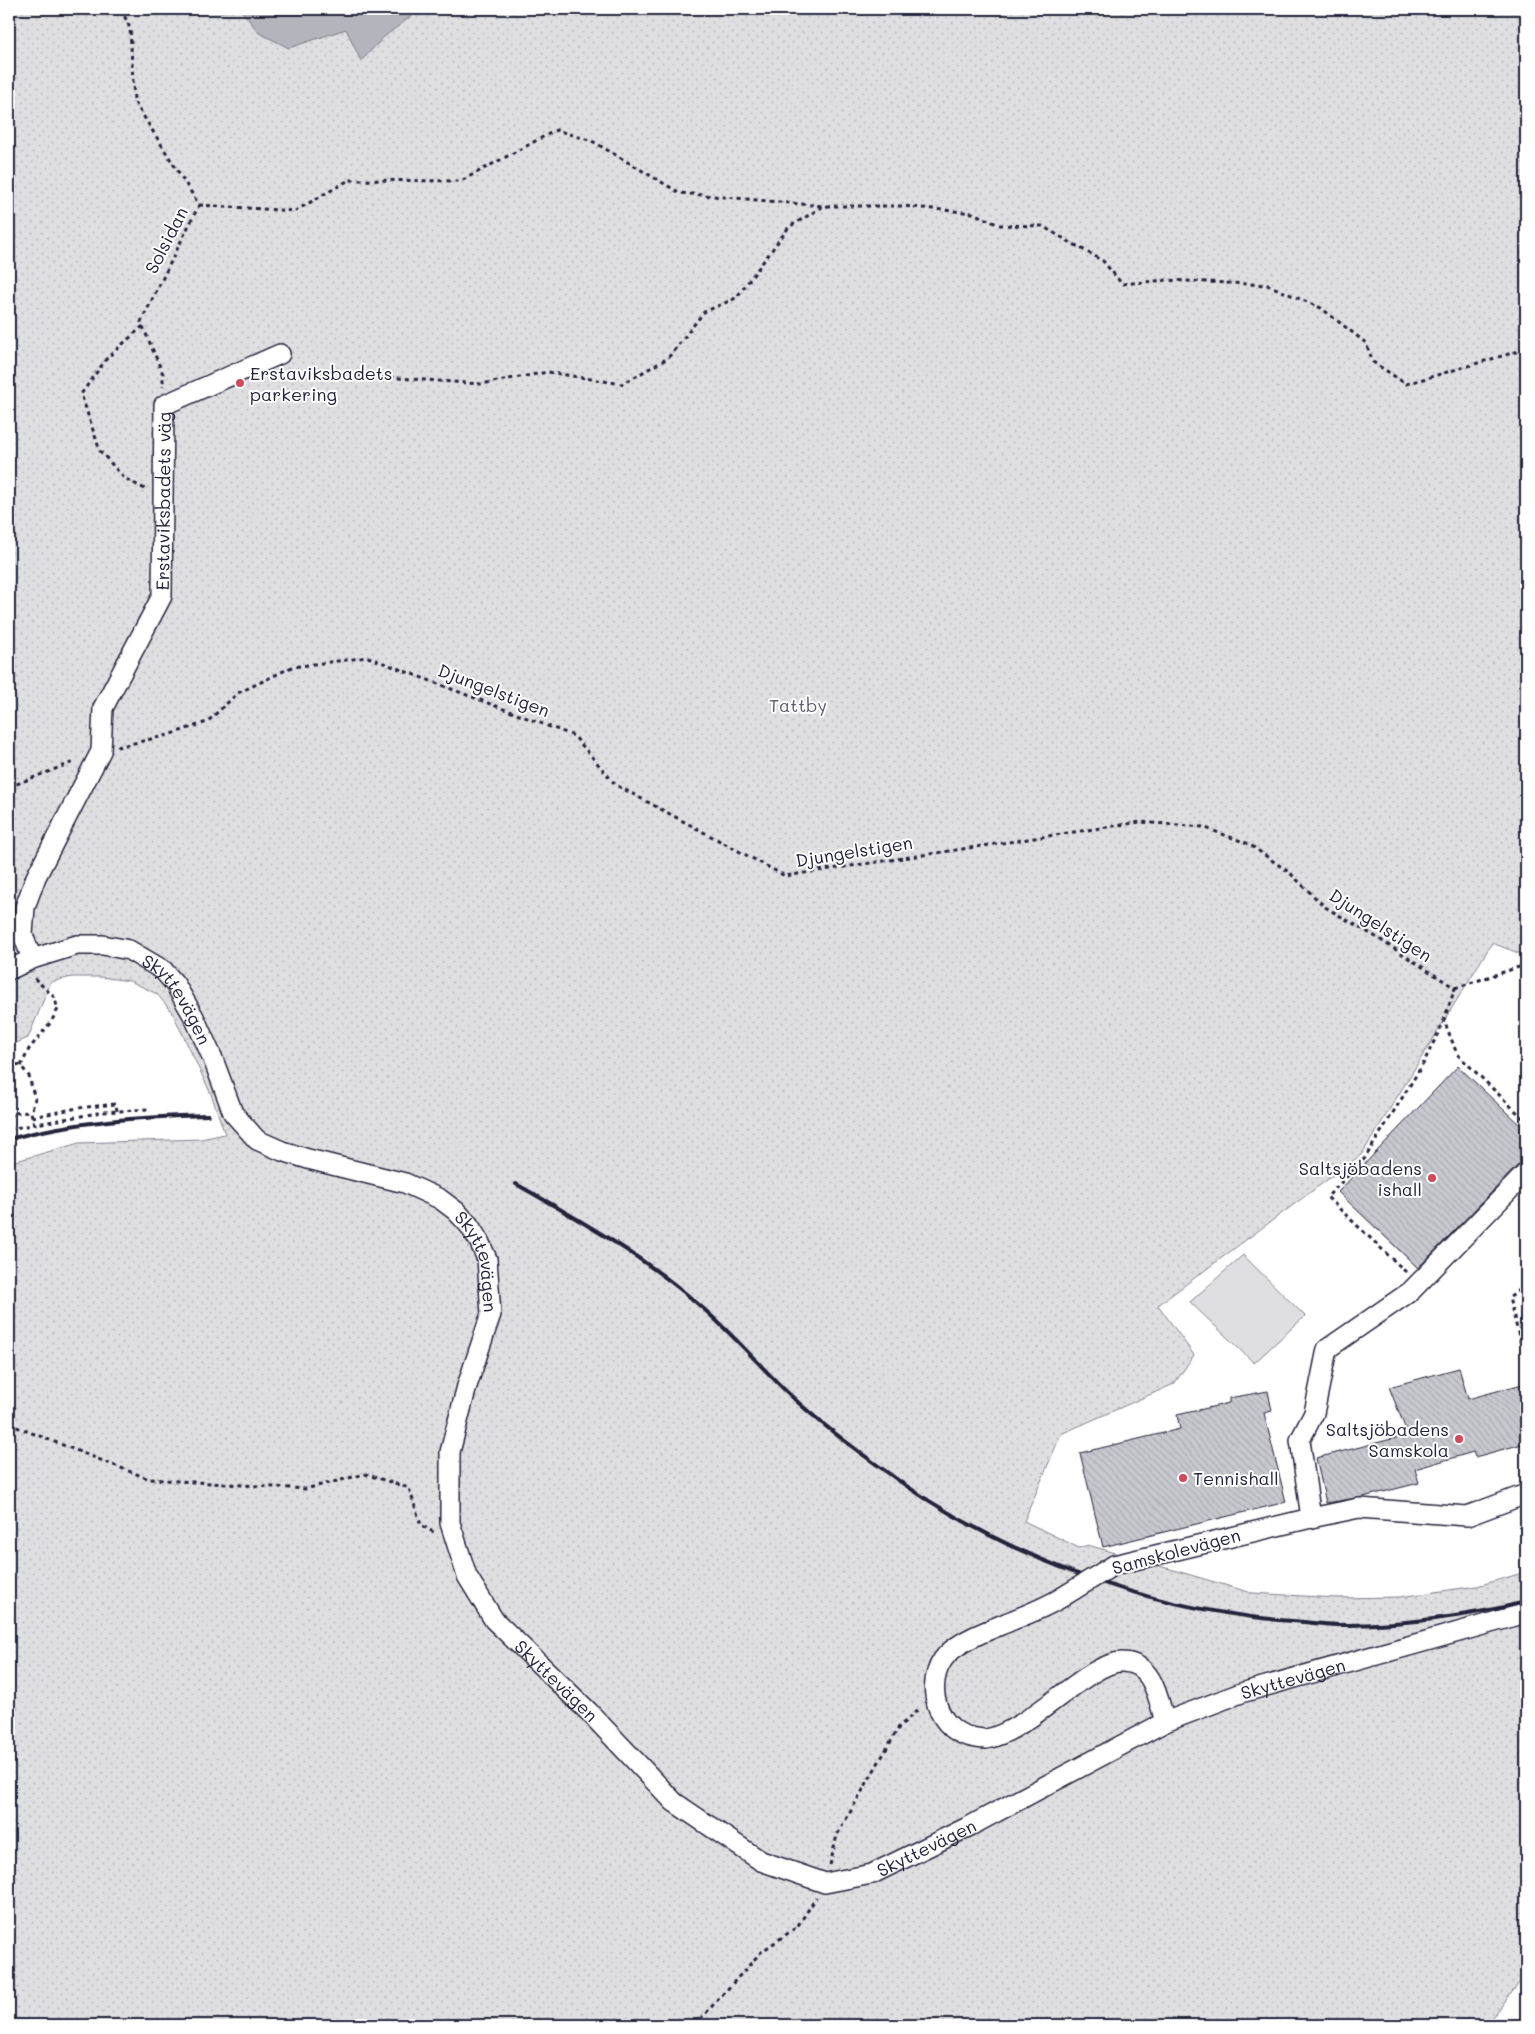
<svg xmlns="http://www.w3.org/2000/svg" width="1535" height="2034" viewBox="0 0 1535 2034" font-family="Mali,sans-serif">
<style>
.green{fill:#dfdfe2;stroke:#80808e}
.park{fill:url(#park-dots);stroke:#80808e}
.water{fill:#b4b4bc;stroke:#7a7a88}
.building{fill:url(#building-back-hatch);stroke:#22223b}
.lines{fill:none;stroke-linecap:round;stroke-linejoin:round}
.minor-casing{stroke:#22223b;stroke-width:22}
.path{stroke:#22223b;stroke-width:3;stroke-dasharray:4 4;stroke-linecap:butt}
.minor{stroke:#fff;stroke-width:19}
.rail{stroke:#22223b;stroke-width:4}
.minor-bridge-casing{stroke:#22223b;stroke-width:22;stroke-linecap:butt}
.minor-bridge{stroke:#fff;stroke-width:19}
.poi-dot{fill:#d1495b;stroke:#fff;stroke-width:2}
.labels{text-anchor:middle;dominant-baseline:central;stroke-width:4;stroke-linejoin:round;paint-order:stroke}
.street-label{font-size:18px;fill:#22223b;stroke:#fff}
.poi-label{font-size:18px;fill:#22223b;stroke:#fff;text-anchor:start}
.park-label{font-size:18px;fill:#5b5b6d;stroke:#fff}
</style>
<defs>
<pattern id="park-dots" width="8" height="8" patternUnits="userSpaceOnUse" patternTransform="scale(1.25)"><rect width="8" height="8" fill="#dfdfe2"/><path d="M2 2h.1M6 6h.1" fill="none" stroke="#bfbfc3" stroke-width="1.8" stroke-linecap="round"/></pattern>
<pattern id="building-back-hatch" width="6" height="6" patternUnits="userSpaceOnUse" patternTransform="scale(1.25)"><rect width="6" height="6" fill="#c8c8cf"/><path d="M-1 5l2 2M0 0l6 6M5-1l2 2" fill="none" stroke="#acacb3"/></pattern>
</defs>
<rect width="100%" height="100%" fill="#fff"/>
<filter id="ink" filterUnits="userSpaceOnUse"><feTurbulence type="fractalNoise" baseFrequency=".02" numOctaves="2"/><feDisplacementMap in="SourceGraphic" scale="10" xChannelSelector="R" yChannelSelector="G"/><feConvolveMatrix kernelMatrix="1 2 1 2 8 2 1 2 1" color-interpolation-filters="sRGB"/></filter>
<g filter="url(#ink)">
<path class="green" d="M1243,1255L1305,1316L1254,1363L1190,1302Z"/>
<path class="park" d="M9,9H1526V956L1492,943L1362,1154L1158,1305L1194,1355L1174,1384L1061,1434L1024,1521L1079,1548L1088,1545L1252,1593L1336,1598L1400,1597L1477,1586L1526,1572V1974L1487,2025H9V1163L79,1143L201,1139L225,1134L211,1094L172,1012L157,994L130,981L100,977H72L51,982L28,1038L9,1046Z"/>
<path class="water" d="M213,9H421L385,36L361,61L346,29L289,48L259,33L241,10L214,12Z"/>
<g class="building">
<path d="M1458,1066L1526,1131V1162L1518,1165L1418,1268L1338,1192Z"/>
<path d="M1459,1368L1468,1399L1526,1383V1443L1475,1457L1473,1452L1415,1469L1419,1483L1363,1497L1326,1503L1316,1458L1408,1435L1389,1387Z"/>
<path d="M1268,1391L1272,1411L1264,1413L1286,1502L1103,1547L1080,1453L1180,1429L1177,1415L1229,1403V1398Z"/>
</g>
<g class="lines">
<defs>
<g id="minor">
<path id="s1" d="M32,959L23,935L25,907L36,877L101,751L103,708L162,596L164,405L280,354"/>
<path id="s2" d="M9,970L32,959L77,945H103L129,950L163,970L175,984L194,1017L213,1059L233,1113L257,1140L282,1151L308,1159L405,1183L440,1199L456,1211L469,1225L479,1241L487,1259L491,1314L467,1386L450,1452V1523L467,1576L494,1620L588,1711L674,1802L761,1861L825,1883L872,1874L972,1825L1165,1722L1241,1693L1526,1613"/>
<path d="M1311,1518L1359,1508L1467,1516L1526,1494"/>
<path d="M1114,1565L1311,1518L1300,1440L1314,1413L1327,1349L1411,1291L1526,1173"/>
<path d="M1064,1596C1048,1606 1031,1613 1013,1620C992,1629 970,1636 952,1650C922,1673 932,1729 971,1737C976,1738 981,1739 986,1739C1029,1732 1090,1660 1123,1662C1153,1663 1158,1698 1165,1722"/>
</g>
</defs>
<use href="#minor" class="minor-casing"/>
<g class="path">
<path d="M121,9L130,28L134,101L199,205L141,322L163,374V387"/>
<path d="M199,205L295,211L349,180L461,181L556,130L592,141L680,193L823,206"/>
<path d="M143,326L107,358L81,394L100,451L124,478L145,489"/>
<path d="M342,374L481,384L548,372L622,384L668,358L704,312L736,298L789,227L824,206H903L973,213L999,225L1042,226L1103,261L1122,284L1167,280L1268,285L1321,308L1366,343L1373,362L1406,384L1526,349"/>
<path d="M117,747L168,735L207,722L238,693L292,667L368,657L574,736L616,785L785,876L1140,822L1203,827L1249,844L1290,873L1325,907L1376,937L1455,988L1444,1020L1457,1054L1526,1121"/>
<path d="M9,787L76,761"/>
<path d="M1455,988L1519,967L1526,962"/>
<path d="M9,1061L21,1066L29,1076L35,1100L31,1112L34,1125"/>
<path d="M21,1066L29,1049L51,1022L58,1009L54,997L33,977"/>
<path d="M9,1117L13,1113L31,1112"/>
<path d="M32,1117L78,1108L116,1104L117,1111"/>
<path d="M9,1129L103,1112L149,1109"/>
<path d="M1406,1272L1327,1197L1365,1158L1423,1064L1444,1021"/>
<path d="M1526,1285L1509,1298L1526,1363"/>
<path d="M9,1424L149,1479L305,1489L365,1474L409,1488L421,1525L435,1533"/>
<path d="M830,1865L837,1835L899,1727L920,1708"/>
<path d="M695,2025L761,1952L797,1927L816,1898"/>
</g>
<use href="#minor" class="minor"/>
<g class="rail">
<path d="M9,1139C73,1121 142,1117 208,1115"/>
<path d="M516,1184C580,1220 643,1256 698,1304C730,1331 758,1364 788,1393C814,1418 844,1441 873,1462C993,1553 1142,1610 1292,1621C1311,1622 1331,1626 1350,1625C1408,1624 1469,1616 1526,1602"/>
</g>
<defs>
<path id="minor-bridge" d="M1064,1596L1114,1565"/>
</defs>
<use href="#minor-bridge" class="minor-bridge-casing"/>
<use href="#minor-bridge" class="minor-bridge"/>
</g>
</g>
<g class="poi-dot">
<circle cx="240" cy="383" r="5"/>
<circle cx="1432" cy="1178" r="5"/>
<circle cx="1459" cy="1439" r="5"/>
<circle cx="1183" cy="1478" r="5"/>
</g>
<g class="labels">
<g class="street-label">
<text transform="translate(166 240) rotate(-63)">Solsidan</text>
<text stroke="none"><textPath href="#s1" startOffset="492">Erstaviksbadets väg</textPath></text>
<text transform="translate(494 690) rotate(21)">Djungelstigen</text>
<text transform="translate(854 851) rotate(-9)">Djungelstigen</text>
<text transform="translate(1381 925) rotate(33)">Djungelstigen</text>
<text stroke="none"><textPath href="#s2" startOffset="196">Skyttevägen</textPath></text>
<text stroke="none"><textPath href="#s2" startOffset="631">Skyttevägen</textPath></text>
<text transform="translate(1176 1551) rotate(-15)">Samskolevägen</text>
<text stroke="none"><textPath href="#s2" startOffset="1951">Skyttevägen</textPath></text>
<text stroke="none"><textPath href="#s2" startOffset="1096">Skyttevägen</textPath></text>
<text stroke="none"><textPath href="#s2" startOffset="1546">Skyttevägen</textPath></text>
</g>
<g class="poi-label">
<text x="250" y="373">Erstaviksbadets<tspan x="250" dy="21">parkering</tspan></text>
<text x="1422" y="1168" text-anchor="end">Saltsjöbadens<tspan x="1422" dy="21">ishall</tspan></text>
<text x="1449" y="1429" text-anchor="end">Saltsjöbadens<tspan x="1449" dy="21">Samskola</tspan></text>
<text x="1193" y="1478">Tennishall</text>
</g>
<g class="park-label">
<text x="798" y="705">Tattby</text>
</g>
</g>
<rect width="1535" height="2034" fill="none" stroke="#fff" stroke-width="30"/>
<rect x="15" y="15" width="1505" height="2004" fill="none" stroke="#22223b" stroke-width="2" filter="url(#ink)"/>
</svg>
